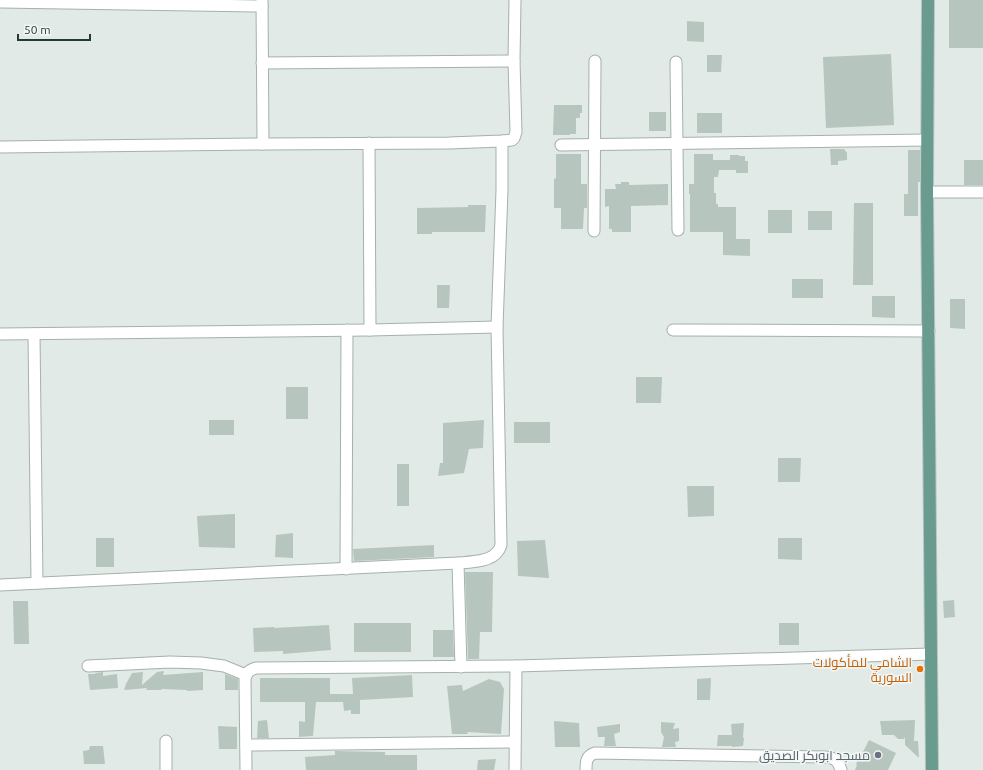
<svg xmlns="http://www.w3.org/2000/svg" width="983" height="770" viewBox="0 0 983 770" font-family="Ubuntu,Cairo,sans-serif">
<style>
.building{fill:#b7c5bf}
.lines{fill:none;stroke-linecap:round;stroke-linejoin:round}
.minor-casing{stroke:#a4b1ad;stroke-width:13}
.major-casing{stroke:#bdc4c2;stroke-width:14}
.minor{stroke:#fff;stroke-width:11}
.major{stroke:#699c8f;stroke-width:12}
.food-dot{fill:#e8710a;stroke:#f1f7f4;stroke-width:1.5}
.worship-dot{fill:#6b7280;stroke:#f1f7f4;stroke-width:1.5}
.labels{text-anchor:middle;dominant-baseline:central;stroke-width:3;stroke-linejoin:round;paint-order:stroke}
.food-label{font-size:13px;fill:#c56008;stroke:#f1f7f4;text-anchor:end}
.worship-label{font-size:13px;fill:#5b616d;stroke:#f1f7f4;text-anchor:end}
</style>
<rect width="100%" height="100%" fill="#e1eae6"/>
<g class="building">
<rect x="949" y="0" width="34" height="48"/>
<path d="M687,21L704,22V42L687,41Z"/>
<path d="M891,54L894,125L826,128L823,57Z"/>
<path d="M707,55H722L721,72H707Z"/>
<path d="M554,105H582V113H580V118H576V134H570V135H553Z"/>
<rect x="649" y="112" width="17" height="19"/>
<rect x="697" y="113" width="25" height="20"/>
<path d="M830,149H844L847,153V160L838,161V165H831Z"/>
<path d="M908,150H920V182H918V216H904V194H908Z"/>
<path d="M556,154H581V184H587V208H584L583,229H561V208H554V179L556,178Z"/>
<path d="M694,154H713V160H730V155H739V156H745V161H748V173H736V170H719L718,177H714V193H716V204H718V207H736V239H750V256L723,255V232H690V194H689V184H694Z"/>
<rect x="964" y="160" width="19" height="25"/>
<path d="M621,182H629V185L668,184V205L631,206V232H612V229H609V206L605,207V189H616L615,184H621Z"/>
<path d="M854,203H873V285H853Z"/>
<path d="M468,205H486L485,232H432V234H417V208L468,207Z"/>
<rect x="768" y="210" width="24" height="23"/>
<rect x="808" y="211" width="24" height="19"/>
<rect x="792" y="279" width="31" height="19"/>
<path d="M437,285H450L449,308H437Z"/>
<path d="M872,296H895V318L872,317Z"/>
<path d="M950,299H965V329L950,328Z"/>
<path d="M636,377H662L661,403H636Z"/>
<rect x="286" y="387" width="22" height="32"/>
<rect x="209" y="420" width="25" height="15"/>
<path d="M484,420L483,448L469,449L464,473L438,476L440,463H443V423Z"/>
<rect x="514" y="422" width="36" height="21"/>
<path d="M778,458H801L800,482H778Z"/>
<rect x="397" y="464" width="12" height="42"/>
<path d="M687,486H714V516L688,517Z"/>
<path d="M235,514V548L199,547L197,516Z"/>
<path d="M293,533V558L275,557L276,535Z"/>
<rect x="96" y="538" width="18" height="29"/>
<path d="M778,538H802V560L778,559Z"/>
<path d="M545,540L549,578L518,576L517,541Z"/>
<path d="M434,545V557L354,561L353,549Z"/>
<path d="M465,572H493L492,632H480L479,659H468Z"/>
<path d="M954,600L955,617L944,618L943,601Z"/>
<path d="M13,601H28L29,644H14Z"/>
<rect x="354" y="623" width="57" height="29"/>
<rect x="779" y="623" width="20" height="22"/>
<path d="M329,625L331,650L283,654V651L254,652L253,628L274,627V628Z"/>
<path d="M433,630H453L454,657H433Z"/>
<path d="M164,671L163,675L203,672V690L187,691V690L162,689L161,690H146L147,688L124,690L126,684L132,673L143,672L142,685L157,672Z"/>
<path d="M103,672V676L117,674L118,688L90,690L88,674H95V673Z"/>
<path d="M225,674L238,679V690H225Z"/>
<path d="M412,675L413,697L360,700V714H351V710L344,711L343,702H316L313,736L299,737V721L305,722V702H260V678H330V694H353L352,678Z"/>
<path d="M711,678L710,700H697V679Z"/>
<path d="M489,679L500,682L504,689L501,734L467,732L468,734H452L447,686L462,685L463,691Z"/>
<path d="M267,720L269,738H257L258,721Z"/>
<path d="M915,720L914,741H918L919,758L905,745V737L904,739H898L894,735H882L880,721Z"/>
<path d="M554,721L579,723L580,747H555Z"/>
<path d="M661,722L675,723L673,729L679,728V741L675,742L676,747H662L664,737L661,732Z"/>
<path d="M744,723L743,738H744L743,746L732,747V746H717L718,735H732L731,724Z"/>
<path d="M620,724V732L614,734L616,746H604L605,737H598L597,727Z"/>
<path d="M218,726L237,727V749H219Z"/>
<path d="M869,740L896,753L888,770H855L857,765L856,764L860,755L861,756Z"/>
<path d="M90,746H103L105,764H84L83,751L89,750Z"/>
<path d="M335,751L385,752V755H417V770H306L305,757L335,755Z"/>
<path d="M496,759L494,770H477L478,760Z"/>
</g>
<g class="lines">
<defs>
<g id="minor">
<path d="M262,0L263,144"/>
<path d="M0,2L262,6"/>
<path d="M676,62L678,230"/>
<path d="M262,63L514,61"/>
<path d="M369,143L370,330"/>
<path d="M561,145L927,140"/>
<path d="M0,147L263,144L449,143L502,141L512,140L514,138L516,132L514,61L515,0"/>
<path d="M927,192H983"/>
<path d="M594,231L595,61"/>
<path d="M673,330L929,331"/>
<path d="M0,334L370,330L497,327"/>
<path d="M34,334L37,583"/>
<path d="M458,563L461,667"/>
<path d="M346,569L347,330"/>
<path d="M0,585L458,563C470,562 491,562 498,551C500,549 500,547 501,545L497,327L502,190V141"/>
<path d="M88,666L170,662L201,663L224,666L246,675"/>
<path d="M246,745L515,742"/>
<path d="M166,770V741"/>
<path d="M246,770L245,679C247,672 249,670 256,668L516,666L931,654"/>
<path d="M515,770L516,666"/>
<path d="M586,770C586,762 586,756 595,753L825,757C835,758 838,760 841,770"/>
</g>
<path id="major" d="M928,0L927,192L932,770"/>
</defs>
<use href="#minor" class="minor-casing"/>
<use href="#major" class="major-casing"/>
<use href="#minor" class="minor"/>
<use href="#major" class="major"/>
</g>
<circle class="food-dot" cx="920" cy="669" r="4"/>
<circle class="worship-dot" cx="878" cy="755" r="4"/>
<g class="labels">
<g class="food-label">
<text x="912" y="662">الشامي للمأكولات<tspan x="912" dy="15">السورية</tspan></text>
</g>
<g class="worship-label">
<text x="870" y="755">مسجد ابوبكر الصديق</text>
</g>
</g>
<path d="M18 34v6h72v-6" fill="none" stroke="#233934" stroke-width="2"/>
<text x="24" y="34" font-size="12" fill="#233934" stroke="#f1f7f4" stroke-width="3" paint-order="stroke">50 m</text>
</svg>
